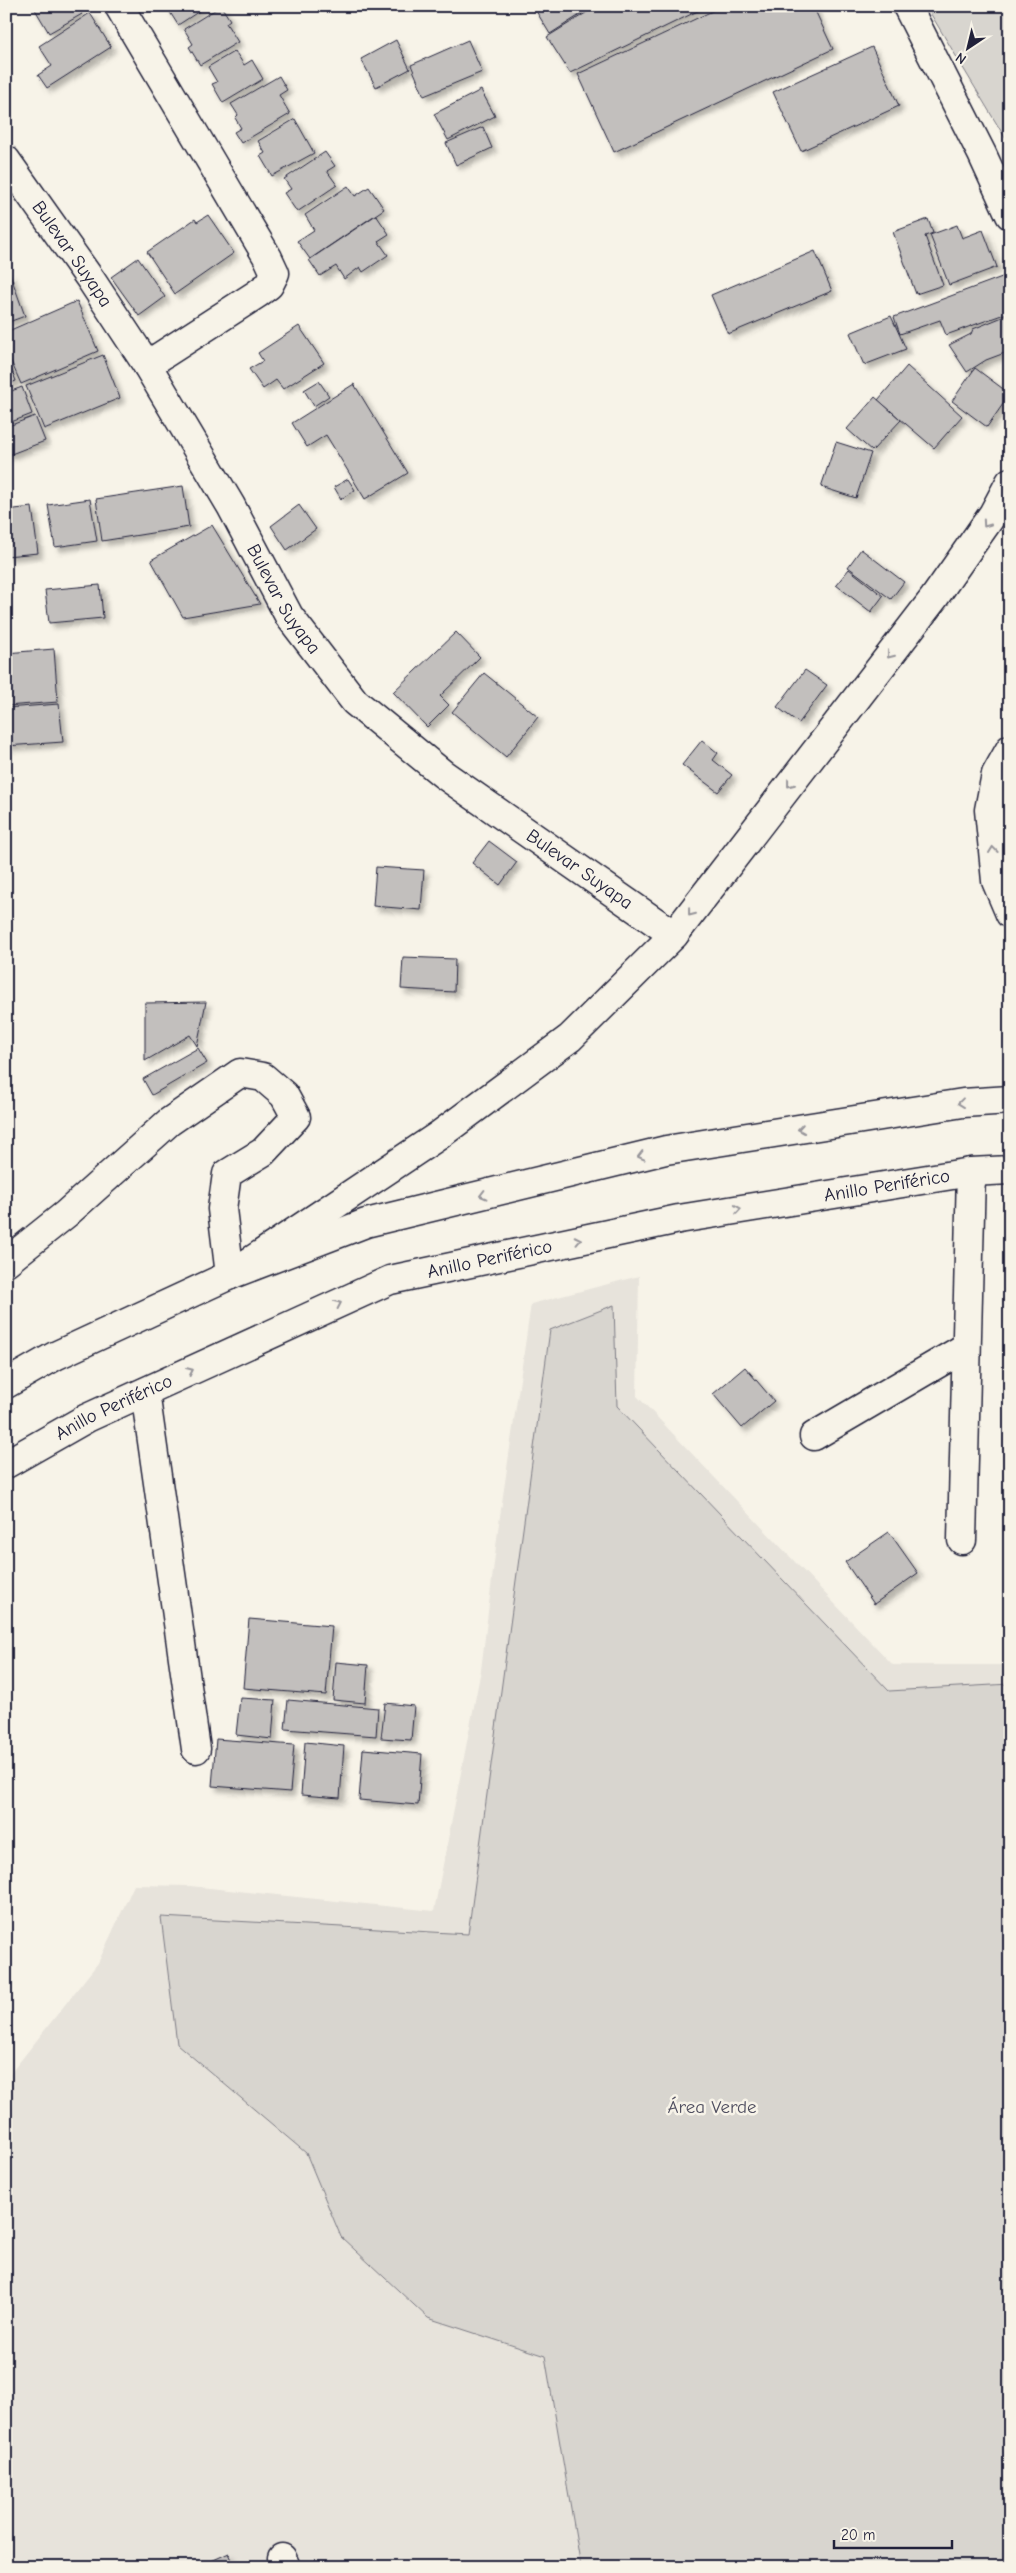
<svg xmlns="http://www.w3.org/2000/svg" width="1016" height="2573" viewBox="0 0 1016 2573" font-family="'Comic Neue',sans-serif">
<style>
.built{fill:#e7e3db}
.green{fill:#d8d5cf;stroke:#7d7c85}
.building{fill:#c2bfbd;stroke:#22223b;filter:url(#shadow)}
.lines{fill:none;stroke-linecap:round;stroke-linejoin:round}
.minor-casing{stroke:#22223b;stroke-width:31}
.highway-casing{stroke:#22223b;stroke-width:31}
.minor{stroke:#f7f3e8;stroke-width:28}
.highway{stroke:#f7f3e8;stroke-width:28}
.oneway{stroke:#97959a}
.labels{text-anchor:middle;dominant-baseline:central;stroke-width:5;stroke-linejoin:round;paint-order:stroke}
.street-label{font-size:19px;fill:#22223b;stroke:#f7f3e8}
.park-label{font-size:19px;fill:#504f60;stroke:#f7f3e8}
</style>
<defs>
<filter id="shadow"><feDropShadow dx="4.5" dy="4.5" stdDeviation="2.5" flood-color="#0004"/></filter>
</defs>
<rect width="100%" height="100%" fill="#f7f3e8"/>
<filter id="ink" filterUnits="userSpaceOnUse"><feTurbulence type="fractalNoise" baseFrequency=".02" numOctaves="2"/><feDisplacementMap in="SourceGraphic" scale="10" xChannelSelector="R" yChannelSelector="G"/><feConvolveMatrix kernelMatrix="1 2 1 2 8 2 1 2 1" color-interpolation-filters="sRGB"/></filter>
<g filter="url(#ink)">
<path class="built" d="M639,1276L637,1396L893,1665H1010V2567H6V2079L98,1963L134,1885L190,1886L434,1911L481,1670L498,1530L531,1304Z"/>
<g class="green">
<path d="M926,6H1010V146Z"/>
<path d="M614,1305L617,1406L889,1691L1010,1684V2567H581L545,2356L428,2318L341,2237L306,2153L177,2044L161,1917L468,1934L550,1330Z"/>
</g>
<g class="building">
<path d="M33,6H77L82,14L49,33Z"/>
<path d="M166,6H207L178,25Z"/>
<path d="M221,6L230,20L226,23L238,42L200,65L189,47L193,44L184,29Z"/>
<path d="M533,6H583L586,11L550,34Z"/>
<path d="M597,6H708L570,73L547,37Z"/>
<path d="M723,6H813L833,49L614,152L578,74Z"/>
<path d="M90,13L111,47L47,88L38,75L52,66L39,46Z"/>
<path d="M396,40L410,69L376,87L361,59Z"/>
<path d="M468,40L482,72L424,96L411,65Z"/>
<path d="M872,47L899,106L801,151L773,92Z"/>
<path d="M235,51L244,65L252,60L263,79L223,103L212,84L217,82L208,67Z"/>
<path d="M279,76L287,90L279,95L290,114L241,143L234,132L241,128L235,118L238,115L231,104Z"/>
<path d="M481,90L495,116L448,140L434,114Z"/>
<path d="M295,119L314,153L272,176L260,156L265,153L258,141Z"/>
<path d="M483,127L492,148L456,165L446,143Z"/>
<path d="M325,152L335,166L327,171L337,185L297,212L284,193L291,189L284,179Z"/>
<path d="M348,186L355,196L369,187L384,209L310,259L297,241L314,230L305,215Z"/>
<path d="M208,215L234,253L175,294L147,252L195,219L197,222Z"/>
<path d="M376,215L389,234L378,241L388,255L363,272L360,267L344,279L336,266L320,276L309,260Z"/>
<path d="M928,219L933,233L925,236L943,285L916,294L893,232Z"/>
<path d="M957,225L962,238L983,230L997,267L949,285L930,235Z"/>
<path d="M815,251L832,291L728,334L711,295Z"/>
<path d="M138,258L165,297L139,316L111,277Z"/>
<path d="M10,274L25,316L6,323V276Z"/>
<path d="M1010,274V312L946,335L940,320L900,334L894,317Z"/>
<path d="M77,301L98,351L21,384L6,350V332Z"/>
<path d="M1010,314V351L986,360L967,372L949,345L971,334L973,329Z"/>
<path d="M891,316L906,349L864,365L850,333Z"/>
<path d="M299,326L324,363L283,389L276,380L263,389L249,369L263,361L258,353Z"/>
<path d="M6,355L16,381L6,385Z"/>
<path d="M103,355L120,398L44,429L26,386Z"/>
<path d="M907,366L962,416L934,448L878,400Z"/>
<path d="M975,368L1010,394L987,427L952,401Z"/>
<path d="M319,381L329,396L314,406L304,390Z"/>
<path d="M354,384L408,473L365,499L326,435L307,447L292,423Z"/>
<path d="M22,387L32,414L6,424V393Z"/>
<path d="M875,397L901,420L872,451L847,429Z"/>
<path d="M35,416L45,441L6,456V427Z"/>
<path d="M836,442L871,453L856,498L821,487Z"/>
<path d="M348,479L355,490L341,499L334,487Z"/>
<path d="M183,486L189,527L102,541L96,499Z"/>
<path d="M90,499L97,541L55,547L48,505Z"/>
<path d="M299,505L316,529L287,550L271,526Z"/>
<path d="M32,507L38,553L6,556V510Z"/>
<path d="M212,525L260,604L183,617L151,560Z"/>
<path d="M861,549L904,582L891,599L848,567Z"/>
<path d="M849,569L883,596L871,612L836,585Z"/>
<path d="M100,585L103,618L49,623L45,590Z"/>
<path d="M456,632L480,657L440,696L449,705L427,727L393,692Z"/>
<path d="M54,649L58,702L6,706V653Z"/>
<path d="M805,670L827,685L799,723L777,707Z"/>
<path d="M484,673L538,717L506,757L452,712Z"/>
<path d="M59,704L63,742L6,746V708Z"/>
<path d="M702,740L718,753L713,760L732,775L718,792L682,765Z"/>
<path d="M489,841L517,862L500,885L472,863Z"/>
<path d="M376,867L424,870L421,910L373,906Z"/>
<path d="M403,957L455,959L454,992L401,989Z"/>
<path d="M206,1002L197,1046L190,1035L145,1061V1003Z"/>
<path d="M198,1048L207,1063L152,1095L143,1079Z"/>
<path d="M745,1367L774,1401L742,1428L713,1394Z"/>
<path d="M889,1532L918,1573L874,1604L845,1562Z"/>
<path d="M249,1619L332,1626L326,1695L243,1688Z"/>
<path d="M336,1662L368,1665L365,1703L333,1700Z"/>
<path d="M240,1698L275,1700L272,1739L236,1735Z"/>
<path d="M288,1700L378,1708L376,1736L285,1729Z"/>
<path d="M385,1703L414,1706L411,1740L381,1738Z"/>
<path d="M216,1739L294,1745L290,1792L212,1786Z"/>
<path d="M305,1742L344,1746L340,1798L301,1795Z"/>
<path d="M363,1749L422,1754L418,1805L359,1800Z"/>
<path d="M229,2553L235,2567H198Z"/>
</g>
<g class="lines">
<defs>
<g id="minor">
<path d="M119,6L268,258L275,273L269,285L257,294L147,365"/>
<path d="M907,6L982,154L1010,215"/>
<path id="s1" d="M6,160L91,280L147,365L231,506L289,616L355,702L443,774L674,935"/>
<path d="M6,1262L66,1214L169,1122L240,1073L263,1077L284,1095L296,1117L263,1152L227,1174L222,1209L230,1275"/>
<path d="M145,1392L196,1749"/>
<path d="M814,1436L966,1347"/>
<path d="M962,1540L971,1172"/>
<path d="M282,2558L286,2567"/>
</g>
<g id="highway">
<path d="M1010,749L996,774L989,810L996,881L1010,914"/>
<path d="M230,1275L438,1136L570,1038L674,935L934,598L993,514L1010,482"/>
<path d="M6,1384L55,1356L230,1275L366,1223L666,1150L963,1103L1010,1100"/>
<path id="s2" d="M6,1464L87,1418L390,1280L679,1219L971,1172L1010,1170"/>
</g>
</defs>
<use href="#minor" class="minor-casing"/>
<use href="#highway" class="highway-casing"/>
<use href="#minor" class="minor"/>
<use href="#highway" class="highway"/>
</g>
<defs><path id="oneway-chevron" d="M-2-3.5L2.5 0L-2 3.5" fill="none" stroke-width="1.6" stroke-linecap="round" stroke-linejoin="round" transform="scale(1.25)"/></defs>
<g class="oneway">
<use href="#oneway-chevron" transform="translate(986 524) rotate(125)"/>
<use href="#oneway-chevron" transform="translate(890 655) rotate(128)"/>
<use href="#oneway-chevron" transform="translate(790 784) rotate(128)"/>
<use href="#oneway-chevron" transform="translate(993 850) rotate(-97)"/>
<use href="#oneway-chevron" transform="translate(691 913) rotate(128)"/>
<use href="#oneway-chevron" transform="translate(961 1103) rotate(173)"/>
<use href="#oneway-chevron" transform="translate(801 1129) rotate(171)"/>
<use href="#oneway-chevron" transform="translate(641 1156) rotate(166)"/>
<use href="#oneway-chevron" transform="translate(483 1195) rotate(166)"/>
<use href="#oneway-chevron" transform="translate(738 1209) rotate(-9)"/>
<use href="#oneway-chevron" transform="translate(578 1240) rotate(-12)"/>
<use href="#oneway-chevron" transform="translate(338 1304) rotate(-25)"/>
<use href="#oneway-chevron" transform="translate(190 1371) rotate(-25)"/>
</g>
</g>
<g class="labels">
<g class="street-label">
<text stroke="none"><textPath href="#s1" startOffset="115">Bulevar Suyapa</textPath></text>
<text stroke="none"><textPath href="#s1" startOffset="520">Bulevar Suyapa</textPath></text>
<text stroke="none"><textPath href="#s1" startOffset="926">Bulevar Suyapa</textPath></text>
<text stroke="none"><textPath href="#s2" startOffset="932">Anillo Periférico</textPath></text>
<text stroke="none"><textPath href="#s2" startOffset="528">Anillo Periférico</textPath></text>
<text stroke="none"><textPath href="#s2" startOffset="122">Anillo Periférico</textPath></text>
</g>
<g class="park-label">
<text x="712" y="2107">Área Verde</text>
</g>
</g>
<rect width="1016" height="2573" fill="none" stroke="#f7f3e8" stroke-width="25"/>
<rect x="12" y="12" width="991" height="2548" fill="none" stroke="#22223b" stroke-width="2" filter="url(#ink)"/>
<g transform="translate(968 48) rotate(215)" stroke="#f7f3e8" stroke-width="4" paint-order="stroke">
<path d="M0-4L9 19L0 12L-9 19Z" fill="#22223b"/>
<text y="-8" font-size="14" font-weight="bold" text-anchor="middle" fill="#22223b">N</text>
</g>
<path d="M834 2540v8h118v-8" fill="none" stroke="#22223b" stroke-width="2.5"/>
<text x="841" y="2540" font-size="15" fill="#22223b" stroke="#f7f3e8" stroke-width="4" paint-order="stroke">20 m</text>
</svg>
